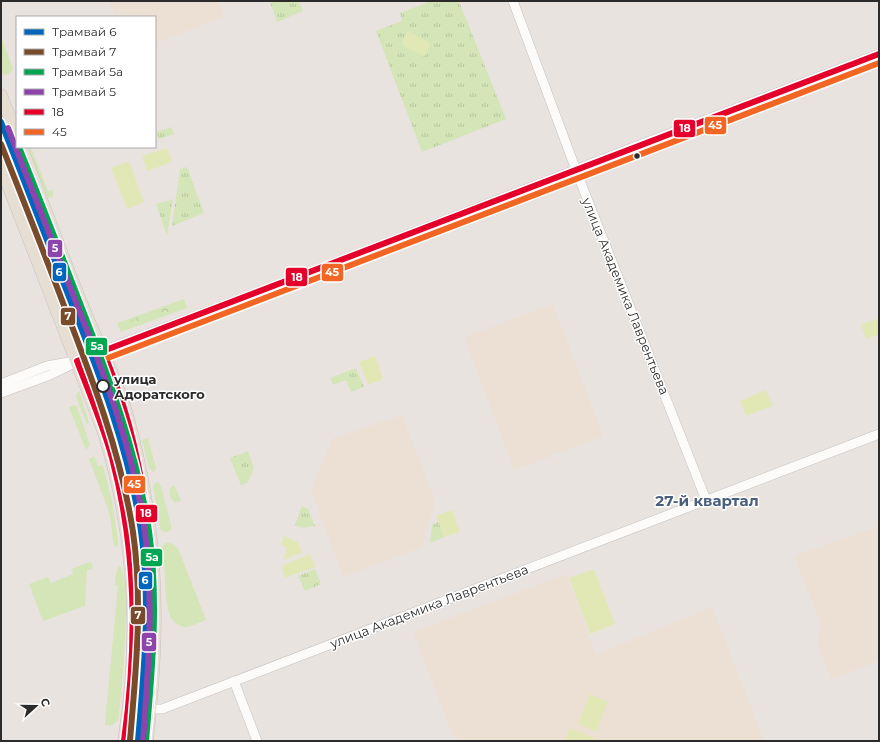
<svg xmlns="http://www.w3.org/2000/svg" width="880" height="742" viewBox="0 0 880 742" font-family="Montserrat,sans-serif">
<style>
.education{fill:#ecdfd4}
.grass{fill:#d4e5b8}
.forest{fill:url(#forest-crowns)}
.park{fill:url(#park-tufts)}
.pitch{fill:#e1e8b5}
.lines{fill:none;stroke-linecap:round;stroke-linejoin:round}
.minor-casing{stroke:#c3c1c2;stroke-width:10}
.major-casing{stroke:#c5c2c1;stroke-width:13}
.minor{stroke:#fcfbfa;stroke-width:9}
.major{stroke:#e7ded3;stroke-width:12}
.tram{stroke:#dededf;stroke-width:1}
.bus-1-casing{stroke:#fff;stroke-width:9}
.bus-2-casing{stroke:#fff;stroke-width:9}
.bus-1{stroke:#e4002b;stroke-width:6}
.bus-2{stroke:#f26522;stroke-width:6}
.tram-1-casing{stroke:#fff;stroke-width:9}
.tram-2-casing{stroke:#fff;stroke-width:9}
.tram-3-casing{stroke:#fff;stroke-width:9}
.tram-4-casing{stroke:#fff;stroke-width:9}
.tram-1{stroke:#0065bd;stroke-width:6}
.tram-2{stroke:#7a4b2a;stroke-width:6}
.tram-3{stroke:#00a651;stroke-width:6}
.tram-4{stroke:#8e44ad;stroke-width:6}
.bus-dot{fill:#2b2b2b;stroke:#fff;stroke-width:1.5}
.stop-dot{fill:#fff;stroke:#2b2b2b;stroke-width:2}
.labels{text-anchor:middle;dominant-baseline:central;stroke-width:3;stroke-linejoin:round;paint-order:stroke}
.street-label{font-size:13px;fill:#2b2b2b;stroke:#fff}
.stop-label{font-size:13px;font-weight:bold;fill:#2b2b2b;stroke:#fff;text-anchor:start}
.quarter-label{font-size:15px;font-weight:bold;fill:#495e7d;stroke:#fff}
.line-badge{stroke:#fff;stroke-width:1.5}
.badge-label{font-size:11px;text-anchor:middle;font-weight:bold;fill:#fff}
</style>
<defs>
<pattern id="forest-crowns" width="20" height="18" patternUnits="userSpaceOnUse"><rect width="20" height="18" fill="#d4e5b8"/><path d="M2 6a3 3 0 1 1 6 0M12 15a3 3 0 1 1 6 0" fill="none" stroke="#b6c59e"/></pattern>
<pattern id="park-tufts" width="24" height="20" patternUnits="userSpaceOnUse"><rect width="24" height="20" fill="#d4e5b8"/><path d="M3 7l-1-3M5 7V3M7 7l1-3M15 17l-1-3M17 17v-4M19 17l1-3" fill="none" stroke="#b6c59e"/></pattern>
</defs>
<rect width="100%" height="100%" fill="#e9e3e0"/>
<g class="education">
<path d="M109,1H218L224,17L155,43V17H115Z"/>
<path d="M553,304L603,436L514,470L464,337Z"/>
<path d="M402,415L435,501L422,547L343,577L311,490L333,438Z"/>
<path d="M879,526V661L831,679L817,644L821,624L794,556Z"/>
<path d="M566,574L596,654L712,607L764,741H464L453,736L413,632Z"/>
</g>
<g class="grass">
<path d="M1,37L13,69L11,72L6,75L3,74L1,71Z"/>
<path d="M28,147H31L48,191L52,190L53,191V196L49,198L47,196Z"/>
<path d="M184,299L187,308L121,332L117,323Z"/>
<path d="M79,390L89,423L87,424L76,397Z"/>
<path d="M74,405L77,407L90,445L86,450L69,407Z"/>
<path d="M148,438L156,468L155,471L153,472L149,468L142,440Z"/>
<path d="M94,456L98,466L103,465L112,501L118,540V546L116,547L113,544L111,521L108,509L89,459Z"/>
<path d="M156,482L159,483L161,487L171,525V530L168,532L161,531L160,528L153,485Z"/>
<path d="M174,485L181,501L175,503C169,498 167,489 174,485Z"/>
<path d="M166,543C173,542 177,547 180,553L206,620C200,622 191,627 185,627C164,626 166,592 165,579C165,568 163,558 162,547Z"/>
<path d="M89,562L91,563L93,566L92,569L87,570L85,606L43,621L29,584L48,577L51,583L73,574L72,569Z"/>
<path d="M120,566C133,582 121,693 119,718C116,723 111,727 105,725V722L118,586L115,585L116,574L118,567Z"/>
</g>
<path class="forest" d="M172,305L176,307L174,310L131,326L127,324L129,321Z"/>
<g class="park">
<path d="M274,1H299L303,11L277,22L270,2Z"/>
<path d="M431,1H459L506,119L422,152L376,31L402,21L400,13Z"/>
<path d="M171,127L174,134L159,139L156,132Z"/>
<path d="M187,167L204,213L172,226L180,169Z"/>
<path d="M173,199L167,236L156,204Z"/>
<path d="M356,368L364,387L351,392L346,380L333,385L330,378Z"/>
<path d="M248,451L254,468L248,482L241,485L230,458Z"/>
<path d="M302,506L308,509L315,526L303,528L295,525Z"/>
<path d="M439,522L444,537L430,543L432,525Z"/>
<path d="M315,569L321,584L305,591L298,576Z"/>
</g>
<g class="pitch">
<path d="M408,31L431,44L424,57L401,44Z"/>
<path d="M167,148L172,162L147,171L142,156Z"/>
<path d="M129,161L144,202L127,209L111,168Z"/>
<path d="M879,318V334L866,339L861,325Z"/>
<path d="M375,356L383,379L368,385L359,362Z"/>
<path d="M766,390L773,406L746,416L740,401Z"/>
<path d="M452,510L460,532L444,537L436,516Z"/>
<path d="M284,536L298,542L302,553L283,560L287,548L281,545Z"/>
<path d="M310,554L315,567L285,578L281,566Z"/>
<path d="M594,569L615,624L590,634L569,578Z"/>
<path d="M590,694L608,702L596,731L578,724Z"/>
<path d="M570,728L600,741H565Z"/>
</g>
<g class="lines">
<defs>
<g id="minor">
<path d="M513,1L579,178L706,500"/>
<path d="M1,384L47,366L69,362"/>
<path d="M1,393L50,375L89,356L257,293L634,147L879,54"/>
<path d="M234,681L257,741"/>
<path d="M150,709H162L879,434"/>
</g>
<g id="major">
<path d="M1,95L17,136"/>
<path d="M21,147C43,202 62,257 85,312C99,346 117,379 127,415C149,493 158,574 154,654C153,683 150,712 147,741"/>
<path d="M1,167L104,433C135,534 141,636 124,741"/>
</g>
</defs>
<use href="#minor" class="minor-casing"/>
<use href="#major" class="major-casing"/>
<use href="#minor" class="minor"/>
<use href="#major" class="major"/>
<path class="tram" d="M110,408L117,439"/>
<defs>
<g id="bus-1">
<path d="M103,351C113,375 122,400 129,425C157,532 159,632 147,741"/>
<path d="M124,741C137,645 137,553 112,458C103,425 89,393 77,361L879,54"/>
</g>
<g id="bus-2">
<path d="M96,354C105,377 114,401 121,425C150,527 150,635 139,740"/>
<path d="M132,741C145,645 146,548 119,454C111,424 99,395 87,366L879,63"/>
</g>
</defs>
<use href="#bus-1" class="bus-1-casing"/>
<use href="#bus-2" class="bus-2-casing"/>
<use href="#bus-1" class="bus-1"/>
<use href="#bus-2" class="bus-2"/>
<defs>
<path id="tram-1" d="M1,122C24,180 46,238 69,297C99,373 129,450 141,531C151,601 144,671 138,741"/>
<path id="tram-2" d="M1,144C22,197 43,250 63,303C92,378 121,453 133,532C143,601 136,671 130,740"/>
<path id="tram-3" d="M19,147C40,199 60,251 80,303C109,377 137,452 149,531C159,601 152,671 146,741"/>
<path id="tram-4" d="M8,128C32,189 55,249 79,310C107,382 135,456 145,533C154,602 148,672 143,741"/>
</defs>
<use href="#tram-1" class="tram-1-casing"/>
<use href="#tram-2" class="tram-2-casing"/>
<use href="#tram-3" class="tram-3-casing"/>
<use href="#tram-4" class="tram-4-casing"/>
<use href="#tram-1" class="tram-1"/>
<use href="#tram-2" class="tram-2"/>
<use href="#tram-3" class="tram-3"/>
<use href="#tram-4" class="tram-4"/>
</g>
<circle class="bus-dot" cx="637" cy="156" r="3.5"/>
<circle class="stop-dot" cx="103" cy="386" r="6"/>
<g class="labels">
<g class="street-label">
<text transform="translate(626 296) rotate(68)">улица Академика Лаврентьева</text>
<text transform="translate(429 606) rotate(-21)">улица Академика Лаврентьева</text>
</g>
<g class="stop-label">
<text x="114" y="379">улица<tspan x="114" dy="15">Адоратского</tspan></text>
</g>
<g class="quarter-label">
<text x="707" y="500">27-й квартал</text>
</g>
</g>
<g class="line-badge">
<rect x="704" y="116" width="23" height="19" rx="4" fill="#f26522"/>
<rect x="673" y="119" width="23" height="19" rx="4" fill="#e4002b"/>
<rect x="47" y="239" width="16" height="19" rx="4" fill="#8e44ad"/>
<rect x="52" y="262" width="15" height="20" rx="4" fill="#0065bd"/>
<rect x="321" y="263" width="23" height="19" rx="4" fill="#f26522"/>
<rect x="285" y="267" width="23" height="20" rx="4" fill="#e4002b"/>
<rect x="60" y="307" width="16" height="19" rx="4" fill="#7a4b2a"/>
<rect x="85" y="337" width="23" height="19" rx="4" fill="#00a651"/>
<rect x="123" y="475" width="23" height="19" rx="4" fill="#f26522"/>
<rect x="135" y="504" width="23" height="19" rx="4" fill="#e4002b"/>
<rect x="140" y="548" width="23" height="19" rx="4" fill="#00a651"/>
<rect x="138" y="571" width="15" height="19" rx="4" fill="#0065bd"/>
<rect x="130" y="606" width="16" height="19" rx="4" fill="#7a4b2a"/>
<rect x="141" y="632" width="16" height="20" rx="4" fill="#8e44ad"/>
</g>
<g class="badge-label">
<text x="715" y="129">45</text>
<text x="685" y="132">18</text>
<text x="55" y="252">5</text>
<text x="59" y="276">6</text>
<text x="332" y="276">45</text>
<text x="297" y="281">18</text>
<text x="68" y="320">7</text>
<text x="97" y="350">5а</text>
<text x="134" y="488">45</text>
<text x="146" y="517">18</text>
<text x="152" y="561">5а</text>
<text x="145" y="584">6</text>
<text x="138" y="619">7</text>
<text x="149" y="646">5</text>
</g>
<rect width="880" height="742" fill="none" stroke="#2b2b2b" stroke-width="4"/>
<rect x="16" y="16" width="140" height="132" fill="#ffffff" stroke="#aaaaaa"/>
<rect x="24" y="29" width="20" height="6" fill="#0065bd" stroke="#aaaaaa"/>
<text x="52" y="36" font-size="12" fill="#2b2b2b">Трамвай 6</text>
<rect x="24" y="49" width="20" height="6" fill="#7a4b2a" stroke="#aaaaaa"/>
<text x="52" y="56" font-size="12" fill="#2b2b2b">Трамвай 7</text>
<rect x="24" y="69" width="20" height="6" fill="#00a651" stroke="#aaaaaa"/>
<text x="52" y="76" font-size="12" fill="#2b2b2b">Трамвай 5а</text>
<rect x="24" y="89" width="20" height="6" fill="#8e44ad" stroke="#aaaaaa"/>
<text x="52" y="96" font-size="12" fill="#2b2b2b">Трамвай 5</text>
<rect x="24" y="109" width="20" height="6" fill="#e4002b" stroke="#aaaaaa"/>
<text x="52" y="116" font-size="12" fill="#2b2b2b">18</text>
<rect x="24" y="129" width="20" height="6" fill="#f26522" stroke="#aaaaaa"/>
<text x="52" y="136" font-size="12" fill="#2b2b2b">45</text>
<g transform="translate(36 706) rotate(69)" stroke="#ffffff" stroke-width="3" paint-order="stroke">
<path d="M0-3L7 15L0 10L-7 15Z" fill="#2b2b2b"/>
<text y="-6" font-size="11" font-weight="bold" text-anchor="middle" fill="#2b2b2b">С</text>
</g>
</svg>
